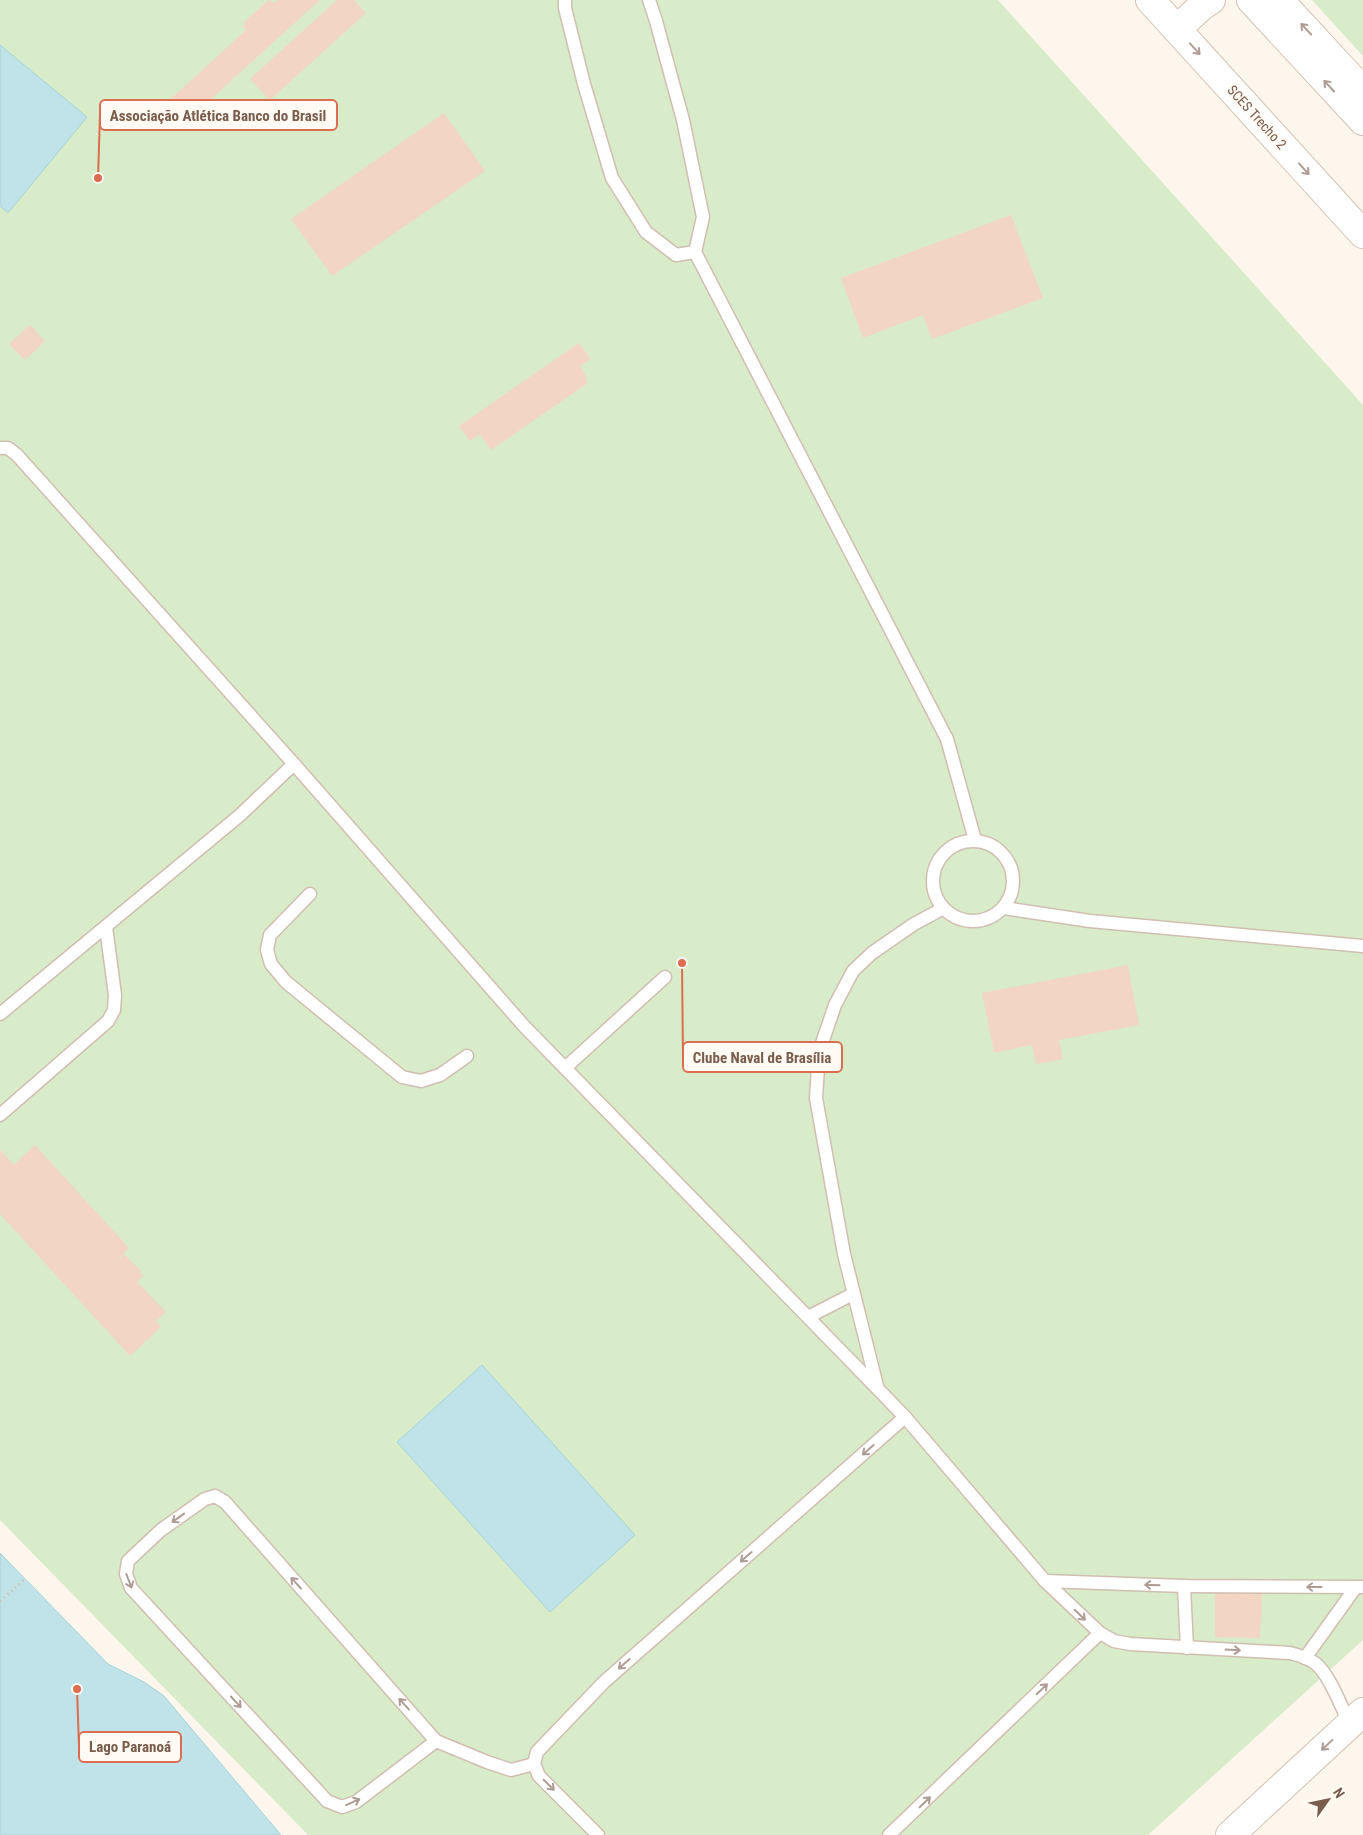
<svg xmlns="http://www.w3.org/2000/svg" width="1363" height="1835" viewBox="0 0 1363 1835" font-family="'Roboto Condensed',sans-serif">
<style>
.green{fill:#d8ecc9}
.water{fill:#bfe3e8;stroke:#a5d3da}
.building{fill:#f3d5c3}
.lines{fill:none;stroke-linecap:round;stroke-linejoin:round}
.lane-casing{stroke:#d1beb0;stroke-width:15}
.secondary-casing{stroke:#d6c0b0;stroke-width:30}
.path{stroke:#d9b8a5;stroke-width:3;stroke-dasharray:1 4;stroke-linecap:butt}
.lane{stroke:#fff;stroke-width:12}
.secondary{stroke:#fff;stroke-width:28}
.oneway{stroke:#af9d94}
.labels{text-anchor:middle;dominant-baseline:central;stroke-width:4.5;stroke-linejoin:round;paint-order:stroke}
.street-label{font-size:14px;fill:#7a5c4d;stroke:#fffaf3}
.leader{fill:none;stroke:#dc6d51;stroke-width:2}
.callout-dot{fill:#dc6d51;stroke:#fffaf3;stroke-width:2}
.callout{fill:#fffaf3;stroke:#dc6d51;stroke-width:2}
.callout-label{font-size:15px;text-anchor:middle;font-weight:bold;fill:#7a5c4d}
</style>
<rect width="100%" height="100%" fill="#fdf6ec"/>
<g class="green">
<path d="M0,0H998L1363,405V1640L1148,1835H308L0,1520Z"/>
<path d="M1312,0H1363V56Z"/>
</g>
<g class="water">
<path d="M0,45L87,117L8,213L0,206Z"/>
<path d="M482,1365L635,1535L550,1612L397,1442Z"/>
<path d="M0,1553L108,1664L144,1682L164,1696L281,1835H0Z"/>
</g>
<g class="building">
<path d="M269,0L273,3L277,0H320L181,126L162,107L246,30L243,26L245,24L243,23Z"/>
<path d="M337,0H354L366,13L270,100L250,79Z"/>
<path d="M444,113L485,171L332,276L291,219Z"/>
<path d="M1011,215L1043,298L932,339L923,315L863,338L841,278Z"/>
<path d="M30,325L45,341L25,360L9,344Z"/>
<path d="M579,343L591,359L580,366L586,376V380L588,383L491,450L480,434L470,441L459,426Z"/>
<path d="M1128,965L1139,1025L1059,1040L1063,1059L1036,1064L1032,1045L994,1053L982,993Z"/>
<path d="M35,1145L129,1248L118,1259V1260L124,1254L141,1271L140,1272L143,1276L137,1282L166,1312L156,1321L161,1327L130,1356L0,1214V1150L14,1165Z"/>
<path d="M1215,1591L1262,1592L1260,1638L1215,1637Z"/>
</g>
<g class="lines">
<defs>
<g id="lane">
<path d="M565,0V8L584,84L612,178L646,232L676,255L695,252"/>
<path d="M649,0L656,21L683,120L703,217L695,252L947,739L975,840"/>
<path d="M0,448H8L17,455L294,764L524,1026L878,1389L905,1417L1045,1581L1100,1633L1114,1641L1130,1644L1290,1653C1299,1655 1307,1658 1315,1663C1330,1675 1341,1707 1350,1724"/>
<circle cx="973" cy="881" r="40"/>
<path d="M310,894L270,935L267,950L271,964L286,982L402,1077L421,1081L440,1075L467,1056"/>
<path d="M1004,908L1090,921L1363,946"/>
<path d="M0,1014L239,816L294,764"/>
<path d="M565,1068L665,977"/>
<path d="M0,1115L108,1021L114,1010L115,995L106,927"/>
<path d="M808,1317L853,1294"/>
<path d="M877,1386L844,1254L816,1098L819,1052L835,1005L853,971L872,953L914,924L942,909"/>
<path d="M1045,1581L1184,1586L1363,1587"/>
<path d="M1184,1586L1187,1648"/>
<path d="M1305,1658L1356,1587"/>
<path d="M436,1741L356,1802L342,1807L327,1801L131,1588L126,1574L128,1561L161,1530L205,1499L215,1496L225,1502L436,1741L487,1762L511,1770L534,1764"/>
<path d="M598,1835L539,1776L534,1764L537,1752L604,1682L905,1417"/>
<path d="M889,1835L1100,1633"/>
</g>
<g id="secondary">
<path d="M1150,0L1363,234"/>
<path d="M1251,0L1363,121"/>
<path d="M1279,0L1363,91"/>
<path d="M1177,29L1202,6L1211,0"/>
<path d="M1230,1835L1363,1712"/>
</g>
</defs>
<use href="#lane" class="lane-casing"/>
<use href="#secondary" class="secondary-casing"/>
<path class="path" d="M0,1601L26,1578"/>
<use href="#lane" class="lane"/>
<use href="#secondary" class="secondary"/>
</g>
<defs><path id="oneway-shaft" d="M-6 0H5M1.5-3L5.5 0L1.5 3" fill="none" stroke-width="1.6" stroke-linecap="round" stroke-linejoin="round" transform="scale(1.25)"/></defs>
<g class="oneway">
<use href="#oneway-shaft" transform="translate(1306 29) rotate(-133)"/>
<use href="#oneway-shaft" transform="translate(1195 49) rotate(48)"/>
<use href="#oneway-shaft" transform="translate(1329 86) rotate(-133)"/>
<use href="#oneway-shaft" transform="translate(1304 169) rotate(48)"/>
<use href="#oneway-shaft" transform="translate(868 1450) rotate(139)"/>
<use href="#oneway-shaft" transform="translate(178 1518) rotate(144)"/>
<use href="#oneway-shaft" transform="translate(746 1557) rotate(139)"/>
<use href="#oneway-shaft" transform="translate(129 1581) rotate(69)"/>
<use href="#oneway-shaft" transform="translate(296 1583) rotate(-132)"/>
<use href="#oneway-shaft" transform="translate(1152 1585) rotate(-178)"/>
<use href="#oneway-shaft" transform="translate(1314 1587) rotate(-180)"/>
<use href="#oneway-shaft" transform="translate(1080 1615) rotate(44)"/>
<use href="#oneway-shaft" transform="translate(1233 1650) rotate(3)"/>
<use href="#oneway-shaft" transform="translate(624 1664) rotate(139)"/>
<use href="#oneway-shaft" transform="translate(1042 1689) rotate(-44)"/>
<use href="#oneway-shaft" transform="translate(236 1702) rotate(47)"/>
<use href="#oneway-shaft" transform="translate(404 1704) rotate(-132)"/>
<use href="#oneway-shaft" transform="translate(1327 1745) rotate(137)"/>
<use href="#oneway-shaft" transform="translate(549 1785) rotate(45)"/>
<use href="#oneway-shaft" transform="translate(353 1802) rotate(-24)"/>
<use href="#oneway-shaft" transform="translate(925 1802) rotate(-44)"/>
</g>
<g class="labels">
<g class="street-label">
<text transform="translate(1257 117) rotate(48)">SCES Trecho 2</text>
</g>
</g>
<path class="leader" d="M98 178L100 115M682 963L683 1057M77 1689L79 1747"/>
<g class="callout-dot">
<circle cx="98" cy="178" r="5"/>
<circle cx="682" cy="963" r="5"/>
<circle cx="77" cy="1689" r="5"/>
</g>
<g class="callout">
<rect x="100" y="100" width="237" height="30" rx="5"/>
<rect x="683" y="1042" width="159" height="30" rx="5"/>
<rect x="79" y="1732" width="102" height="30" rx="5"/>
</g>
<g class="callout-label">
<text x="218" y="121">Associação Atlética Banco do Brasil</text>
<text x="762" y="1063">Clube Naval de Brasília</text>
<text x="130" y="1752">Lago Paranoá</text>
</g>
<g transform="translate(1328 1800) rotate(57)" stroke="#fffaf3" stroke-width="4" paint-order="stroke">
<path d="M0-4L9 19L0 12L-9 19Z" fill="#7a5c4d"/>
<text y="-8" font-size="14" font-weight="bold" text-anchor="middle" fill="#7a5c4d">N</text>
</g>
</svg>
